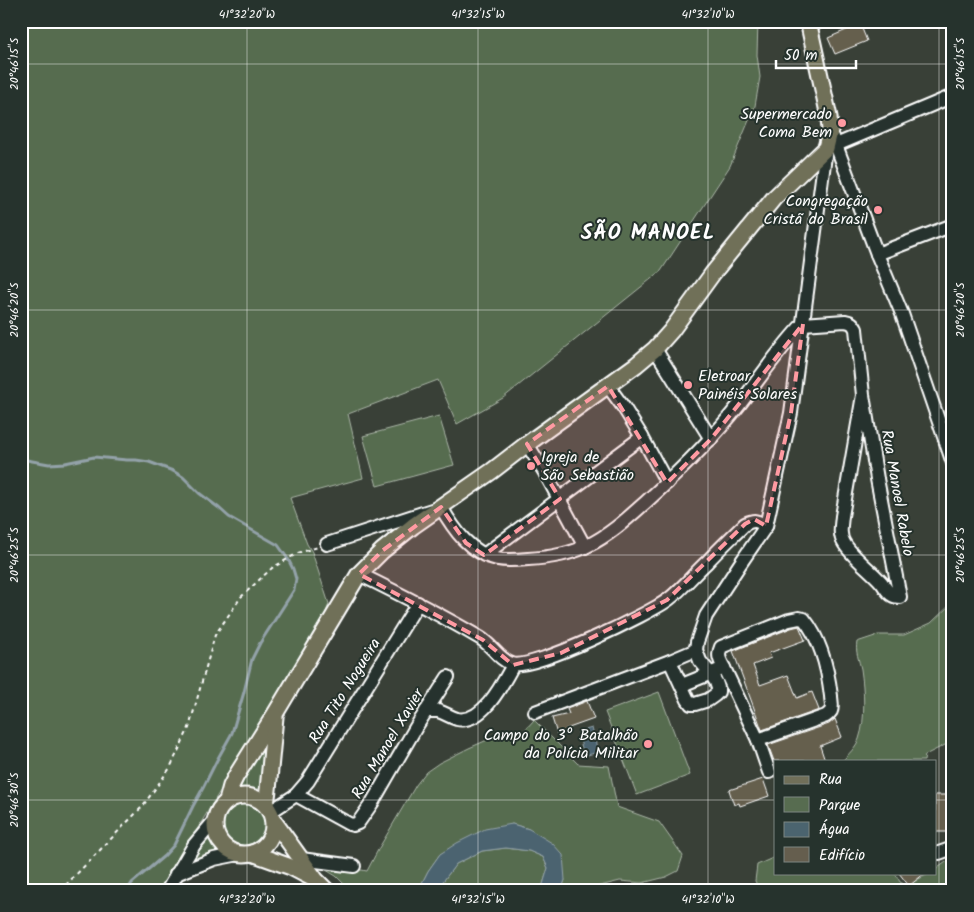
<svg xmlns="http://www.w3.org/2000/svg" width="974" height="912" viewBox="0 0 974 912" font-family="Kalam,sans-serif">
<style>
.green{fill:#576c50;stroke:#abb6a8}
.water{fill:#4b646f;stroke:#93a2a9}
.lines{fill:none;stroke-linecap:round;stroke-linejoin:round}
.stream{stroke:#93a2a9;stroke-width:3}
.building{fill:#655e4e;stroke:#fff}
.minor-casing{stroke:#fff;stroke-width:16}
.major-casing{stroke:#fff;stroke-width:19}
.path{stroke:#fff;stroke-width:2;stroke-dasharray:4 4;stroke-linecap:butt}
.minor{stroke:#26332d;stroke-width:12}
.major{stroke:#706f59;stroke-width:15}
.marked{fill:#ff9aa2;fill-opacity:0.2;stroke:#ff9aa2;stroke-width:4;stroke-dasharray:10 6;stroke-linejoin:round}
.ticks{fill:none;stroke:#fff;stroke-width:1;stroke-opacity:0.45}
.poi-dot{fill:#ff9aa2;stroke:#26332d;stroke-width:2}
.labels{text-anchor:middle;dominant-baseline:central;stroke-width:4;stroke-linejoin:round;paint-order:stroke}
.poi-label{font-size:16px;fill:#fff;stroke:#26332d;text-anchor:end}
.street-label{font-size:16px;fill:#fff;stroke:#26332d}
.district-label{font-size:21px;font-weight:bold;letter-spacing:1px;fill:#fff;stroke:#26332d}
.neatline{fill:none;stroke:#fff;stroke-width:2}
.ticks-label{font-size:12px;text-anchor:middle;fill:#fff}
</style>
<rect width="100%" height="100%" fill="#394037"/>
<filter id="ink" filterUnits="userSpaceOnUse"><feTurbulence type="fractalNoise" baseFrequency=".02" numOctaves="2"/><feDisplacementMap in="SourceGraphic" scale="10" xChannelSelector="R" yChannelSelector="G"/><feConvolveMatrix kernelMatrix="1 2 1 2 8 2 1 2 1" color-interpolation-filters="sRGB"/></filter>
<g filter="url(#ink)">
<g class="green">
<path d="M21,21H758L757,55L760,77L755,106L730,166L661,271L503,398L457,424L438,380L348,414L363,478L290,498L307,544L312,552L329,604L315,641L273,703L160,891H21Z"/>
<path d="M439,416L454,465L377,486L363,436Z"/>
<path d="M952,603L953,728L951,742L925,755L924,761H842C848,755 856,747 859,739C866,719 864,690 861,669C859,660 855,651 857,642L878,635H904L931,623Z"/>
<path d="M659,692L690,775L637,795L605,712Z"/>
<path d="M534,720L578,764L609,766L617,807L659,822L683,856L678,871L666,877L642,883L620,881L592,888L588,891H561L565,880L529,829L512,824L440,854L428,871L418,891H351L336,876L326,870L325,866L329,864L367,871L379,848L416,785L426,772L439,763L469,748L501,734L524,731Z"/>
<path d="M272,725L264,796L251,792L232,795Z"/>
<circle cx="244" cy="824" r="25"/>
<path d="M210,833L221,852L186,867L199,851Z"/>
<path d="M506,848L529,851L543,857L548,868L541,891H439L441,884L456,864L482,851Z"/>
<path d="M775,857V873H895L900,882L906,885L931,873H935V870L953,857V891H760L755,881L757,865Z"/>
</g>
<g class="water">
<path d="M592,728L598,752L584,756L578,732Z"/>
<path d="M512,824L529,829L552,843L563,855L565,880L561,891H541L548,868L543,857L529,851L506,848L482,851L456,864L441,884L439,891H418L428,871L440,854L457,843L485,829Z"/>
</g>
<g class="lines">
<path class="stream" d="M21,459L49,464L65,463L94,457L127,460H136L149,462L173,471L183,477L199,493L219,508L229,517L278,545L288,559L293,569L296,579L294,590L260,643L252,659L244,692L232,733L217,760L203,788L193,806L174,845L164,856L132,883L127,891"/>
</g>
<g class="building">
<path d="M854,21H859L867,41L835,54L828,38L851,28L849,24Z"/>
<path d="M799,626L805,640L769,653L771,658L753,665L760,685L788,675L797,698L812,692L819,710L762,730L733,651L791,628Z"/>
<path d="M587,701L594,719L566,729L567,731L557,734L552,718L569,714L567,709Z"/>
<path d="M835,719L842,737L820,746L825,761H774L768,745L829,724Z"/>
<path d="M763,779L769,796L740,806L739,803L734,805L729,790Z"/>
<path d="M935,795H950V811H953V832H935Z"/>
<path d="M899,873H925L909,886Z"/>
</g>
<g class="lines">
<defs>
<g id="minor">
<path d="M809,25L821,21"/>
<path d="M833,137L877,254L902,314L953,463"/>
<path d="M877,254L953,225"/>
<path d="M655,349L711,439"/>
<path d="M608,386L624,408L642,437L667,483"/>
<path d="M527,444L544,471L585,547"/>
<path d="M327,544L441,507C454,530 470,553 497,559C507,561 518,560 528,559C546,558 570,554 587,546C610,535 628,518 647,501C680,471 712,440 739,405C760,378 779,349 803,324L845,321C851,322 853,323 856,329L863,395L842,516C841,526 839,535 844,543C852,557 871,570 882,583C885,587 888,593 892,595C895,597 896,597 900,597L877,479L863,395"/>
<path d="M484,555L642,437"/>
<path d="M359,574C400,594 441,615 480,638C492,645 499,660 512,664C532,671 651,613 669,599C683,588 694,574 707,562C719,549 732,537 745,524C755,519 757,521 766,526"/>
<path d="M670,661L696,650"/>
<path d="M724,668C720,660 717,656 721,647L789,620L799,618L804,619C821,640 828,670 831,696C831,700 833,707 831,711C829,714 828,714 826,716L758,740"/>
<path d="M682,685L724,668L758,740L769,772"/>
<path d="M426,711C430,711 435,711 438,711C445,713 450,717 457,719C483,724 503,683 513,665"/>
<path d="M535,712L670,661L688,700L691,704H695L708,700L715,695L718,692V688L716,682L710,673L700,661L696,650L697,642L706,616L740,564L766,526L791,413L826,148L836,145L953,96"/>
<path d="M296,795L349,824L353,825L358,823L372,803L416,727L448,677"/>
<path d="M270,812L296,795L308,781L418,603"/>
<path d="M939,853L953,848"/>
<path d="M301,859L354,866"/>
<path d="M176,874L214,859L239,854"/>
<path d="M167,891L194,845L215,820"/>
</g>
<g id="major">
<circle cx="244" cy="825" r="29"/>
<path d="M227,801L231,786L236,776L275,714L359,574L382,551L413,526L492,471L527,444L636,365L655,349L671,331L713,273L774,198L826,148L830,131L829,117L808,21"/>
<path d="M266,805L268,790L275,717"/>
<path d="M273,820L316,880L327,891"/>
<path d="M252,853L291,867L312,878"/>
</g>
</defs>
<use href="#minor" class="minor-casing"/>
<use href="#major" class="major-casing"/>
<path class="path" d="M60,891L142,807L170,768L189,728L215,635L241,597L272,568L298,553L318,547"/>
<use href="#minor" class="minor"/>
<use href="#major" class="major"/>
</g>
</g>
<path class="marked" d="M803,324L791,413L766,526L754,519L745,524L667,600L561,653L513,665L483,640L359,574L382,551L441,507L466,543L484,555L560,499L527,444L608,386L667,483L711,439Z"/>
<path class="ticks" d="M247,21V891M478,21V891M708,21V891M939,21V891M21,64H953M21,310H953M21,555H953M21,800H775M935,800H953"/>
<g class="poi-dot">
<circle cx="842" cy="123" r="5"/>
<circle cx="878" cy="210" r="5"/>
<circle cx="688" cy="385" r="5"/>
<circle cx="531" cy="466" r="5"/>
<circle cx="648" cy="744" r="5"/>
</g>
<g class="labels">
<g class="poi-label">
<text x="832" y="114">Supermercado<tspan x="832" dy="18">Coma Bem</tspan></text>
<text x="868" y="201">Congregação<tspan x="868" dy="18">Cristã do Brasil</tspan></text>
<text x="698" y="376" text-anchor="start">Eletroar<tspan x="698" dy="18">Painéis Solares</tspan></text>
<text x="541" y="457" text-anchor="start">Igreja de<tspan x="541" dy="18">São Sebastião</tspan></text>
<text x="638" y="735">Campo do 3º Batalhão<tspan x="638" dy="18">da Polícia Militar</tspan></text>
</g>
<g class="street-label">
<text transform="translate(897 493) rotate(80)">Rua Manoel Rabelo</text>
<text transform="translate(345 691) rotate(-58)">Rua Tito Nogueira</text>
<text transform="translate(388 744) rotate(-59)">Rua Manoel Xavier</text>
</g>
<g class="district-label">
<text x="648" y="233">SÃO MANOEL</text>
</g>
</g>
<rect width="974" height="912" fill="none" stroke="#26332d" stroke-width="55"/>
<rect x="774" y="760" width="162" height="115" fill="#26332d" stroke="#7d8581"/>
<rect x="784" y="776" width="25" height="8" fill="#706f59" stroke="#7d8581"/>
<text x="819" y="784" font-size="15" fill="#ffffff">Rua</text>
<rect x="784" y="797" width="25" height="15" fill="#576c50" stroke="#7d8581"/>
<text x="819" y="810" font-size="15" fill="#ffffff">Parque</text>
<rect x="784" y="822" width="25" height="15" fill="#4b646f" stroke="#7d8581"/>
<text x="819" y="834" font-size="15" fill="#ffffff">Água</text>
<rect x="784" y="847" width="25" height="15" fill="#655e4e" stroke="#7d8581"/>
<text x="819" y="860" font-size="15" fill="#ffffff">Edifício</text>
<path d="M776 60v8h80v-8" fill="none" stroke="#ffffff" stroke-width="2.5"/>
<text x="784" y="60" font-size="15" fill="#ffffff" stroke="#26332d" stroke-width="4" paint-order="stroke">50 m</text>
<rect x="28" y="28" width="918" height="856" class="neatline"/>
<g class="ticks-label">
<text x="247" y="18">41°32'20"W</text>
<text x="478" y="18">41°32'15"W</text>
<text x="708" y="18">41°32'10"W</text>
<text transform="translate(14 64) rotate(-90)" y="4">20°46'15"S</text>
<text transform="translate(960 64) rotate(-90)" y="4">20°46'15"S</text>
<text transform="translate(14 310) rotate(-90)" y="4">20°46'20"S</text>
<text transform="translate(960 310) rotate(-90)" y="4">20°46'20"S</text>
<text transform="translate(14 555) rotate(-90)" y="4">20°46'25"S</text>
<text transform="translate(960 555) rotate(-90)" y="4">20°46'25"S</text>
<text transform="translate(14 800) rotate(-90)" y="4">20°46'30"S</text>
<text x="247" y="903">41°32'20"W</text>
<text x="478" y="903">41°32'15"W</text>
<text x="708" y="903">41°32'10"W</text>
</g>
</svg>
